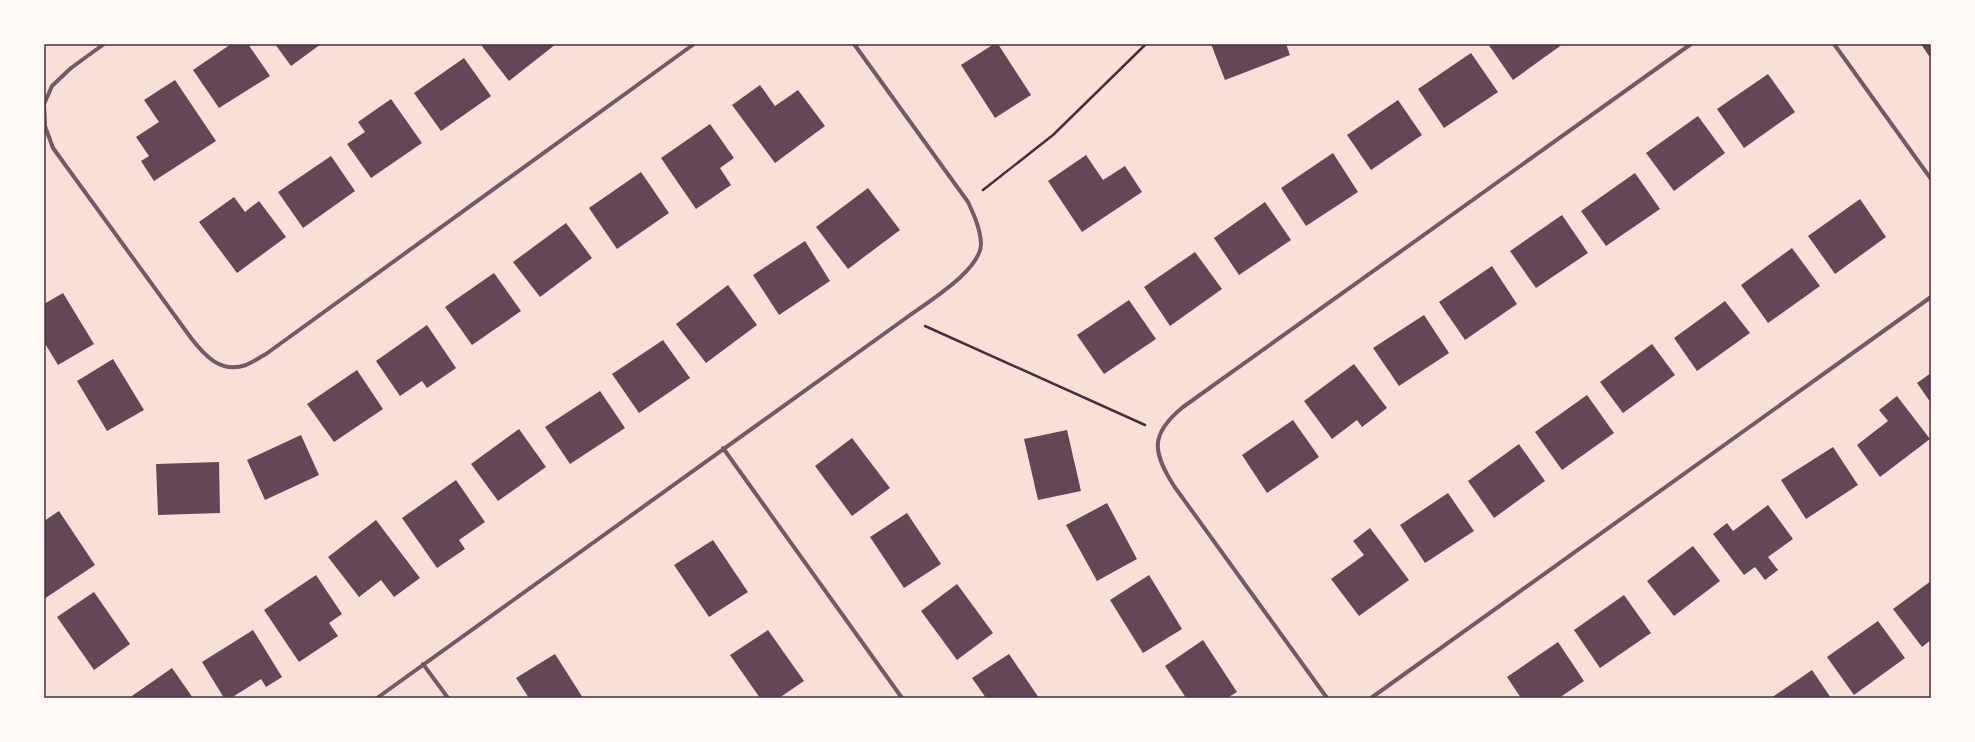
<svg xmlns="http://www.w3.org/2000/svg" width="1975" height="742" viewBox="0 0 1975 742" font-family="'Space Grotesk',sans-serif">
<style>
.building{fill:#644757}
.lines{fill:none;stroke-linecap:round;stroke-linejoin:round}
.path{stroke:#4a2c40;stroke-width:2.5}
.minor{stroke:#755966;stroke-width:4}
.neatline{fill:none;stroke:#4a2c40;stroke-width:1.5}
</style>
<rect width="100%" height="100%" fill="#f7e1d7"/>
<g class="building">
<path d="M231,44H248L270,76L219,108L193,70Z"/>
<path d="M275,44H321L291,66Z"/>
<path d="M482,44H556L509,81L481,45Z"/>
<path d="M994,44H998L1031,95L995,118L961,65Z"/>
<path d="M1211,44H1286L1290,55L1225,80Z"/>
<path d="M1488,44H1563L1513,80Z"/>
<path d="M1921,44H1931V59Z"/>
<path d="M1471,53L1498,92L1444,128L1418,89Z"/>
<path d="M464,58L491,96L441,131L414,93Z"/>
<path d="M1768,74L1795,112L1744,148L1717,109Z"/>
<path d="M175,80L216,141L154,181L141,161L149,156L136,137L159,122L144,100Z"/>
<path d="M760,85L775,106L798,90L825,126L775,163L732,105Z"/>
<path d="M391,99L422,143L371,178L347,144L365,132L358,122Z"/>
<path d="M1398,100L1422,135L1371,170L1347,135Z"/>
<path d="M1698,116L1725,153L1674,191L1646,153Z"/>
<path d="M710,124L734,158L720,168L731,185L696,209L661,158Z"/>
<path d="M1333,153L1358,192L1306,226L1281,188Z"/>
<path d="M1086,155L1103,180L1125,166L1142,192L1082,232L1048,181Z"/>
<path d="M331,156L355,191L303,228L278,192Z"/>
<path d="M641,172L669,213L617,249L589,208Z"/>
<path d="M1635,173L1660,209L1606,246L1581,211Z"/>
<path d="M868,188L900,230L848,269L816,227Z"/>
<path d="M234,197L245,212L259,201L286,237L237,273L199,222Z"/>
<path d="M1860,199L1886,237L1835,274L1808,236Z"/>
<path d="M1265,202L1291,240L1239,275L1214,238Z"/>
<path d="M1562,215L1588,253L1536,288L1510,251Z"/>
<path d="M566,223L592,258L540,297L513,262Z"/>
<path d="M805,241L830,281L779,315L753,275Z"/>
<path d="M1792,248L1820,286L1768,323L1741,285Z"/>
<path d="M1195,252L1222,289L1170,326L1144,287Z"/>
<path d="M1492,266L1517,304L1465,340L1439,302Z"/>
<path d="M494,273L521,311L472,345L445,307Z"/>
<path d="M728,285L757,325L706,363L676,324Z"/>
<path d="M63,293L94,344L58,365L44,342V304Z"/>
<path d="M1129,300L1156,339L1104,374L1077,335Z"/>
<path d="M1725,301L1750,333L1697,371L1674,338Z"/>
<path d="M1424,315L1449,353L1399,386L1373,348Z"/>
<path d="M427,325L456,368L427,388L422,381L400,396L376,361Z"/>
<path d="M663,340L690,378L639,413L612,374Z"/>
<path d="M1652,344L1675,375L1623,413L1600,382Z"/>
<path d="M113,359L144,410L107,431L77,381Z"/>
<path d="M1354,364L1387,408L1362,427L1357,420L1332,439L1304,401Z"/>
<path d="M357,370L383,409L334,442L307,404Z"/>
<path d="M1931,373V403L1917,383Z"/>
<path d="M600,391L625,428L570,464L545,427Z"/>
<path d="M1587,395L1614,433L1562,470L1535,432Z"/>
<path d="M1897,396L1930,439L1880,477L1857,445L1888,421L1879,410Z"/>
<path d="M1293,420L1319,457L1267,493L1242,455Z"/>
<path d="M519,429L546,467L498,501L471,464Z"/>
<path d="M1067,430L1081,491L1038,500L1024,439Z"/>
<path d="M301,435L319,475L265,500L247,460Z"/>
<path d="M852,438L890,488L852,516L815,466Z"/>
<path d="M1519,444L1545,481L1494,518L1468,481Z"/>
<path d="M1833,447L1858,485L1806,519L1781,480Z"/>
<path d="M219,462L220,513L158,515L156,464Z"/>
<path d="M456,480L485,522L459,540L465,549L437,568L402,518Z"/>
<path d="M1448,493L1474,531L1425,563L1400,525Z"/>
<path d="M1107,503L1137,559L1097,581L1066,525Z"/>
<path d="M1768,505L1793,539L1768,557L1778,570L1765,580L1755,567L1744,575L1713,534L1727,523L1733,531Z"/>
<path d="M59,511L95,565L44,599V521Z"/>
<path d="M907,513L941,564L904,588L870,537Z"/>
<path d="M376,520L420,578L394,597L381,580L359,597L328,557Z"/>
<path d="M1370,528L1409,580L1359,616L1331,579L1364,555L1353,541Z"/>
<path d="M713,540L748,592L709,617L674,565Z"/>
<path d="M1693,546L1720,581L1674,616L1647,581Z"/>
<path d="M316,575L342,614L329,623L338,636L299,662L264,610Z"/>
<path d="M1149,575L1182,629L1143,653L1110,600Z"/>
<path d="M1931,581V640L1922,647L1893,609Z"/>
<path d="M957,584L993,633L957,660L921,611Z"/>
<path d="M94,592L130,644L94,670L57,617Z"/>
<path d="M1624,595L1651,633L1600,668L1574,630Z"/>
<path d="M1878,621L1905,658L1854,695L1827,657Z"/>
<path d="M253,630L282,677L266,687L261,679L231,698H224L202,662Z"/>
<path d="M768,630L804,681L779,698H760L730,655Z"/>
<path d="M1203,640L1237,692L1227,698H1186L1165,666Z"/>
<path d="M1558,642L1584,681L1559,698H1521L1507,677Z"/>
<path d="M555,654L583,698H529L516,678Z"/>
<path d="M1009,654L1039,698H986L972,678Z"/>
<path d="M172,668L193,698H129Z"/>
<path d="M1812,670L1831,698H1771Z"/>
</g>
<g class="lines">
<g class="path">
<path d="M983,190L1053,135L1146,44"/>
<path d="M925,326L1145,425"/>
</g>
<g class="minor">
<path d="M1834,44L1931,179"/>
<path d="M44,104L52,86L71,68L104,44"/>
<path d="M44,105L45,126L53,148L191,338C205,356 221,374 246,365C253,362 260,357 266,354L694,44"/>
<path d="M723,448L902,698"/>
<path d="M423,664L448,698"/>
<path d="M377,698L906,318C926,303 982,270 981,243C980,228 974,215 968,202L854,44"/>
<path d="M1327,698L1174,486C1152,451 1150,434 1183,407L1691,44"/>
<path d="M1371,698L1931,297"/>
</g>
</g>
<rect width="1975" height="742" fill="none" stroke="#fffaf5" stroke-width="90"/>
<rect x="45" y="45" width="1885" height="652" class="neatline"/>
</svg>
